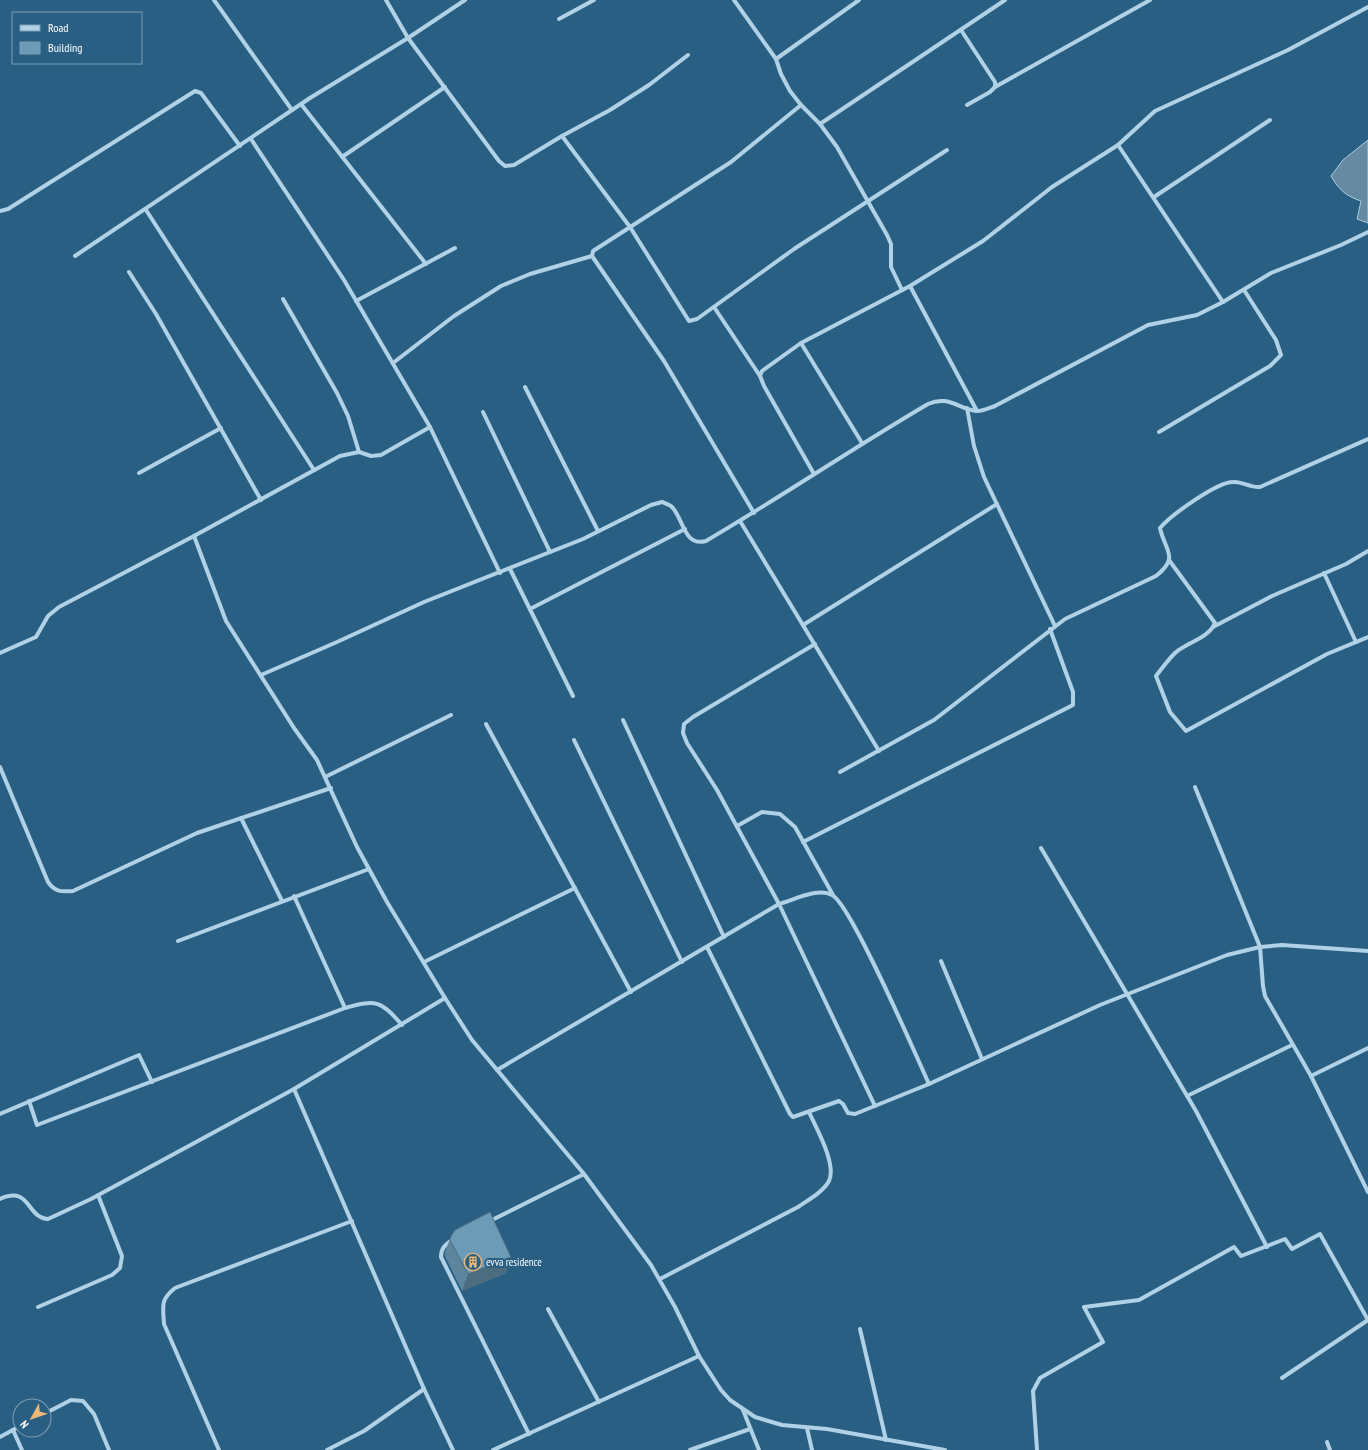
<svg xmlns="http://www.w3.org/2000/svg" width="1368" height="1450" viewBox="0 0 1368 1450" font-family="'PT Sans Narrow',sans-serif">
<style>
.water{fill:#658aa1;stroke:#a6cfe6}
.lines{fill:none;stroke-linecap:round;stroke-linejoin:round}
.minor{stroke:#b1d2e6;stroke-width:4}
.wall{fill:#5d859d}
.shaded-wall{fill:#4c6c80}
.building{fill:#6c9bb7;stroke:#4c6c80}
.labels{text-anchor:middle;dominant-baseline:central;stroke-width:4;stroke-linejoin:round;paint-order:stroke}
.poi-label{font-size:11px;fill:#fff;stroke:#295f82;text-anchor:start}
</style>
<rect width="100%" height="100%" fill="#295f82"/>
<path class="water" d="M1368,140V223L1357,219L1361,201C1346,196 1339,190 1331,176L1343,160Z"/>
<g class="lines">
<g class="minor">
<path d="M214,0L292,110"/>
<path d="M386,0L408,38L499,161L505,166L514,165L562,136"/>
<path d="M734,0L776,59L781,74L790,91L801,105L820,124L837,147L887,235L891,244V267L902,290"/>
<path d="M559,19L594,0"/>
<path d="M961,30L995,82V87L990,92L967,105"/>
<path d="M688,55L649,85L610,110L562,136L630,227L689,321L697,319L794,249L947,150"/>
<path d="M776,59L859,0"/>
<path d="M995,87L1150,0"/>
<path d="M301,104L426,264"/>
<path d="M820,124L1005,0"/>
<path d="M251,139L344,280L430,427L500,573"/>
<path d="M342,157L445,87"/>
<path d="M1154,197L1270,120"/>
<path d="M146,210L314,470"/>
<path d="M0,211L8,209L195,91L201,93L240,146"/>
<path d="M75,256L310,98L408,38L465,0"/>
<path d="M129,272L156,314L261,500"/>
<path d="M910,286L977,411"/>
<path d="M283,299L337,393L348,416L359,452"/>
<path d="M356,301L455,248"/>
<path d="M1223,302L1271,273L1341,245L1368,232"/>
<path d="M714,307L760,376"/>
<path d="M801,343L910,286L983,241L1052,187L1118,145L1155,111L1288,50L1368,7"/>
<path d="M393,363L454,316L501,286L530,274L592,256"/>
<path d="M525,387L598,531"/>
<path d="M967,408L974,446L984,477L1055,626"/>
<path d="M483,412L550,552"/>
<path d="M1159,432L1270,366L1281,355L1276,340L1244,290"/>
<path d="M139,473L221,428"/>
<path d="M814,474L764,386L760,376L762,371L801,343L862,443"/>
<path d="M754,513L664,361L592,256L593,251L731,162L801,105"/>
<path d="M740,521L879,751"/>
<path d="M194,536L340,456L359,452L371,456L381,455L430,427"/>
<path d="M1169,560L1215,623C1209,638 1186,643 1175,653C1168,660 1162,668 1156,676L1170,712L1186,731L1327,654L1368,637"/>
<path d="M510,569L573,696"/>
<path d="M1324,573L1356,642"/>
<path d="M530,609L685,529"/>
<path d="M803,625L997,504"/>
<path d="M1213,627L1272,596L1346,564L1368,551"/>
<path d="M815,644L693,717L684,724L683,733L687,743L717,790L779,904L875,1106"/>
<path d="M0,653L36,637L48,616L59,607L194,536L226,621L294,728L317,760L357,847L387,902L445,998L472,1040L584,1174L651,1265L675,1307L699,1356L721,1390L730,1400L755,1417L782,1425L827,1429L945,1450"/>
<path d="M261,675L337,642L424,602L583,539L651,505L662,502C665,503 669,505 671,506C684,518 683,547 706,541C781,497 853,448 928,404C948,395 957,408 976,411C981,412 989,408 995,406L1148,325L1197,315L1223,302L1118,145"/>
<path d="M623,720L724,937"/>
<path d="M486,724L631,992"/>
<path d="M574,740L682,962"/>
<path d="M0,767L48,882C55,892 61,892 73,891L197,833L331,788"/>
<path d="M840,772L934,720L1065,619L1156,576C1180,557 1165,551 1160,528C1171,515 1217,482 1233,482C1242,481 1250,488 1260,487L1368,439"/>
<path d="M325,777L451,715"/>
<path d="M1195,787L1260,947L1263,986L1265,996L1311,1076L1368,1192"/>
<path d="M241,818L282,901"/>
<path d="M737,826L762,812L780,814L795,827L833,895"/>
<path d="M803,842L1073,705V692L1050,629"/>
<path d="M1041,848L1196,1111L1267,1247"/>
<path d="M294,896L345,1008"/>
<path d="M178,941L369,869"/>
<path d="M707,947L790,1114L793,1117L839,1101L843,1104L848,1113L855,1114L929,1084L1100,1005L1227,955L1260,947L1282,945L1368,951"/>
<path d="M941,961L982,1059"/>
<path d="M424,962L575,888"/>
<path d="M497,1070L779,904C794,900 818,887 832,895C851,904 916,1056 929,1084"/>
<path d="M1311,1076L1368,1048"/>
<path d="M294,1089L424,1389L453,1450"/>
<path d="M1187,1096L1292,1045"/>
<path d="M29,1101L37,1125L345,1008C377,999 381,1001 402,1025"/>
<path d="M0,1114L139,1055L152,1082"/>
<path d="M0,1199C31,1185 26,1218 48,1219L91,1199L294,1089L445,998"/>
<path d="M490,1221L584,1174"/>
<path d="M452,1240C445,1245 441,1248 441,1257L529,1434"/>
<path d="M660,1279L798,1207C808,1200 823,1192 829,1181C837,1164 816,1128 809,1112"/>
<path d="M38,1307L112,1275L120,1268L122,1256L98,1195"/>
<path d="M548,1309L599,1402"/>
<path d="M860,1329L886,1440"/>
<path d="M1282,1378L1368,1320"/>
<path d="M743,1410L759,1450"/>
<path d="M44,1414L71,1400L83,1401L94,1414L109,1450"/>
<path d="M807,1428L812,1450"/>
<path d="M13,1430L22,1450"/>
<path d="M0,1437L20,1426"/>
<path d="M1327,1442L1330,1450"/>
<path d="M219,1450L164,1324C163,1306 160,1300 175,1288L352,1221"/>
<path d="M327,1450L364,1431L424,1389"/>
<path d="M493,1450L699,1356"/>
<path d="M690,1450L750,1429"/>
<path d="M1037,1450L1033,1391L1040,1378L1103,1342L1084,1307L1139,1300L1234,1247L1241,1256L1285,1239L1292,1249L1320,1234L1368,1320"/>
</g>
</g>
<path class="wall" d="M451,1236L506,1273L462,1291L445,1256V1252Z"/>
<path class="shaded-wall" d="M511,1257L506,1273L462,1291L468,1274Z"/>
<path class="building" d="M490,1212L511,1257L468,1274L450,1240L451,1236L455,1230Z"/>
<defs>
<symbol id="building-ring" viewBox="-11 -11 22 22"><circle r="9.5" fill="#295f82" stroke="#edb778" stroke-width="1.5"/><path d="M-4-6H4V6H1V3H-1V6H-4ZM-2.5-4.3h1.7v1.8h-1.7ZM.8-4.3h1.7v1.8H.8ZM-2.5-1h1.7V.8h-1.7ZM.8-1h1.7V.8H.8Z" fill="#edb778"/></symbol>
</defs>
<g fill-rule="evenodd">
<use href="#building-ring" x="463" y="1252" width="20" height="20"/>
</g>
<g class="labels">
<g class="poi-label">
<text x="486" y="1262">evva residence</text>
</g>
</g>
<rect x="12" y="12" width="130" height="52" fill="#295f82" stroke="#7f9fb4"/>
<rect x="20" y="25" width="20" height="6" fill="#b1d2e6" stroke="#7f9fb4"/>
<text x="48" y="32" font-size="12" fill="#ffffff">Road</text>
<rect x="20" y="42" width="20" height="12" fill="#6c9bb7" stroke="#7f9fb4"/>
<text x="48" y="52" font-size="12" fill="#ffffff">Building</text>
<g transform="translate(32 1418) rotate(230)"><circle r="19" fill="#295f82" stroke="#7f9fb4"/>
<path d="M0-3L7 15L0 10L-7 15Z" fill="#edb778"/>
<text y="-6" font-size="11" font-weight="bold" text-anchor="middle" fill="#ffffff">N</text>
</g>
</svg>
